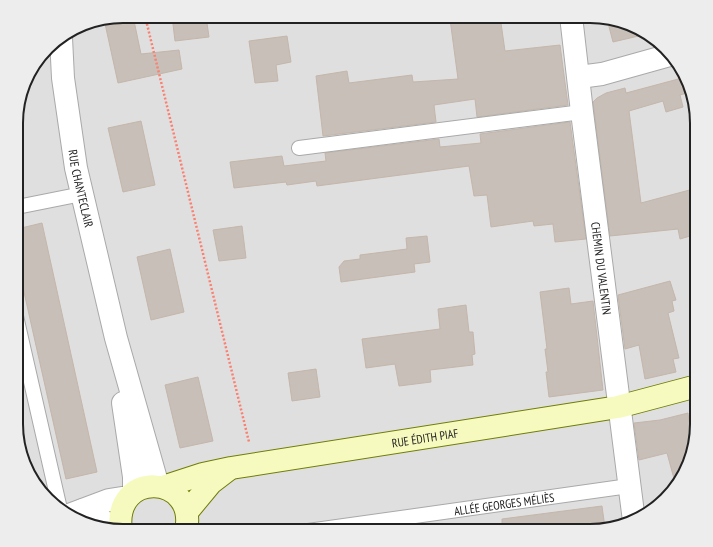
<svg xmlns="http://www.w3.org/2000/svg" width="713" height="547" viewBox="0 0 713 547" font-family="'PT Sans Narrow',sans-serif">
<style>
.residential{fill:#e0dfdf}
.building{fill:#c7bfb8;stroke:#c4b6ab}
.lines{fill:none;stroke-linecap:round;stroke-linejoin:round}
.lane-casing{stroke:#a9a9a9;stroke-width:16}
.street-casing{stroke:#a9a9a9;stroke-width:24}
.secondary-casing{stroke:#707d05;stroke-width:24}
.path{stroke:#fa8072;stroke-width:2.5;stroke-dasharray:2 2;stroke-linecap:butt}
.lane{stroke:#fff;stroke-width:14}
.street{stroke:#fff;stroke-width:22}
.secondary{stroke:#f7fabf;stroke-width:22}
.labels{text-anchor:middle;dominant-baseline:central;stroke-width:3.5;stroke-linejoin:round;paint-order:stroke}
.street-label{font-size:12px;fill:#222;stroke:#fff}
.rim{fill:none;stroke:#222;stroke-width:2}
</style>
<rect width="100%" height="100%" fill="#f2efe9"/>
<path class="residential" d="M123,16H597L631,24L660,42L686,76L697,123V431L689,465L671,494L637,520L590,531H116L82,523L53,505L27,471L16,431L17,109L30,70L53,42L89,22Z"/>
<g class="building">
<path d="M123,16H133L141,54L179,50L182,69L118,83L104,19Z"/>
<path d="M172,16H206L209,37L175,41Z"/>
<path d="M469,16H500L505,51L560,45L568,105L477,117L475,99L434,105L436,122L323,136L316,76L347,71L349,83L412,75L413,82L458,79L450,19Z"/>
<path d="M607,19L631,24L647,34L613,42Z"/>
<path d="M287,36L291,62L276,65L278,81L255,83L249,41Z"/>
<path d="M682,78L687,93L680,95L683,107L666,112L663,101L629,111L641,203L697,188V234L680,239L678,229L610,236L593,102L597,98L606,93L625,88L626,93Z"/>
<path d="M141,121L155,185L123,192L108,128Z"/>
<path d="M570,122L586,239L555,242L553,224L534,226L533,221L491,227L487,195L474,196L469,166L317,186L316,181L287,185L286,182L234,188L230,162L282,156L284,166L326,161L325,153L439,139L440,147L481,143L480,134Z"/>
<path d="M42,223L97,472L66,479L17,261V229Z"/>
<path d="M242,226L246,258L219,261L213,230Z"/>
<path d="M427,236L430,262L414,264L415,272L341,282L339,267L344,261L360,259V255L407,249L406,238Z"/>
<path d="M170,249L184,312L151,320L137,257Z"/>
<path d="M670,281L676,300L672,301L674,311L668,313L679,358L673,359L676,372L645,379L639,345L625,349L618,295Z"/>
<path d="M569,288L571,304L593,301L603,390L549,397L546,372H548L545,349H547L540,292Z"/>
<path d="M466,305L469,332H473L475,354L472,355L473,365L430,370L431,382L399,386L395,364L366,368L362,339L440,329L438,309Z"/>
<path d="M316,369L320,397L292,401L288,373Z"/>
<path d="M198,377L213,441L180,448L165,385Z"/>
<path d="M688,413L689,422L697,420V431L689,465L676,486L667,453L639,460L634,423L660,420Z"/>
<path d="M602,506L605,528L590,531H502V519Z"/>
</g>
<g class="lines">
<defs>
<g id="lane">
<path d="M299,148L582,112"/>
<path d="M17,207L82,194"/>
<path d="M16,316L60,509"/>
<path id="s1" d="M308,531L629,486"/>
</g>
<g id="street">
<path id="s2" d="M571,16L582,112L634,521"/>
<path id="s3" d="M61,38L63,78L76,168L116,338L158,486"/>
<path d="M579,77L602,74L670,55"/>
<path d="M123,403L134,477V492"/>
<path d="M83,510L121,531"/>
<path d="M69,515L109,500L128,497"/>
</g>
<g id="secondary">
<path id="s4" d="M163,487L203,474L231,468L618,407L697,386"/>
<path d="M187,512L211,483L228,470"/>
<path d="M121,531C112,469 198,474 186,531"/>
</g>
</defs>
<use href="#lane" class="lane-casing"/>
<use href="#street" class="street-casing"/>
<use href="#secondary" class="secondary-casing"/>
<path class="path" d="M145,16L249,442"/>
<use href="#lane" class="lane"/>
<use href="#street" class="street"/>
<use href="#secondary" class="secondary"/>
</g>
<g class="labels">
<g class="street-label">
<text stroke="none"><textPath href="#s3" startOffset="152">RUE CHANTECLAIR</textPath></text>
<text stroke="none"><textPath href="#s2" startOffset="254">CHEMIN DU VALENTIN</textPath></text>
<text stroke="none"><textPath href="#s4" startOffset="267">RUE ÉDITH PIAF</textPath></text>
<text stroke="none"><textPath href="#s1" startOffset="198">ALLÉE GEORGES MÉLIÈS</textPath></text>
</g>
</g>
<path d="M0 0H713V547H0ZM123 23H590A100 100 0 0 1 690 123V424A100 100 0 0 1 590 524H123A100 100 0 0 1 23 424V123A100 100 0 0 1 123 23Z" fill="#ededed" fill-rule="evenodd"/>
<path class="rim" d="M123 23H590A100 100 0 0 1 690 123V424A100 100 0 0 1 590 524H123A100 100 0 0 1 23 424V123A100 100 0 0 1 123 23Z"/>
</svg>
